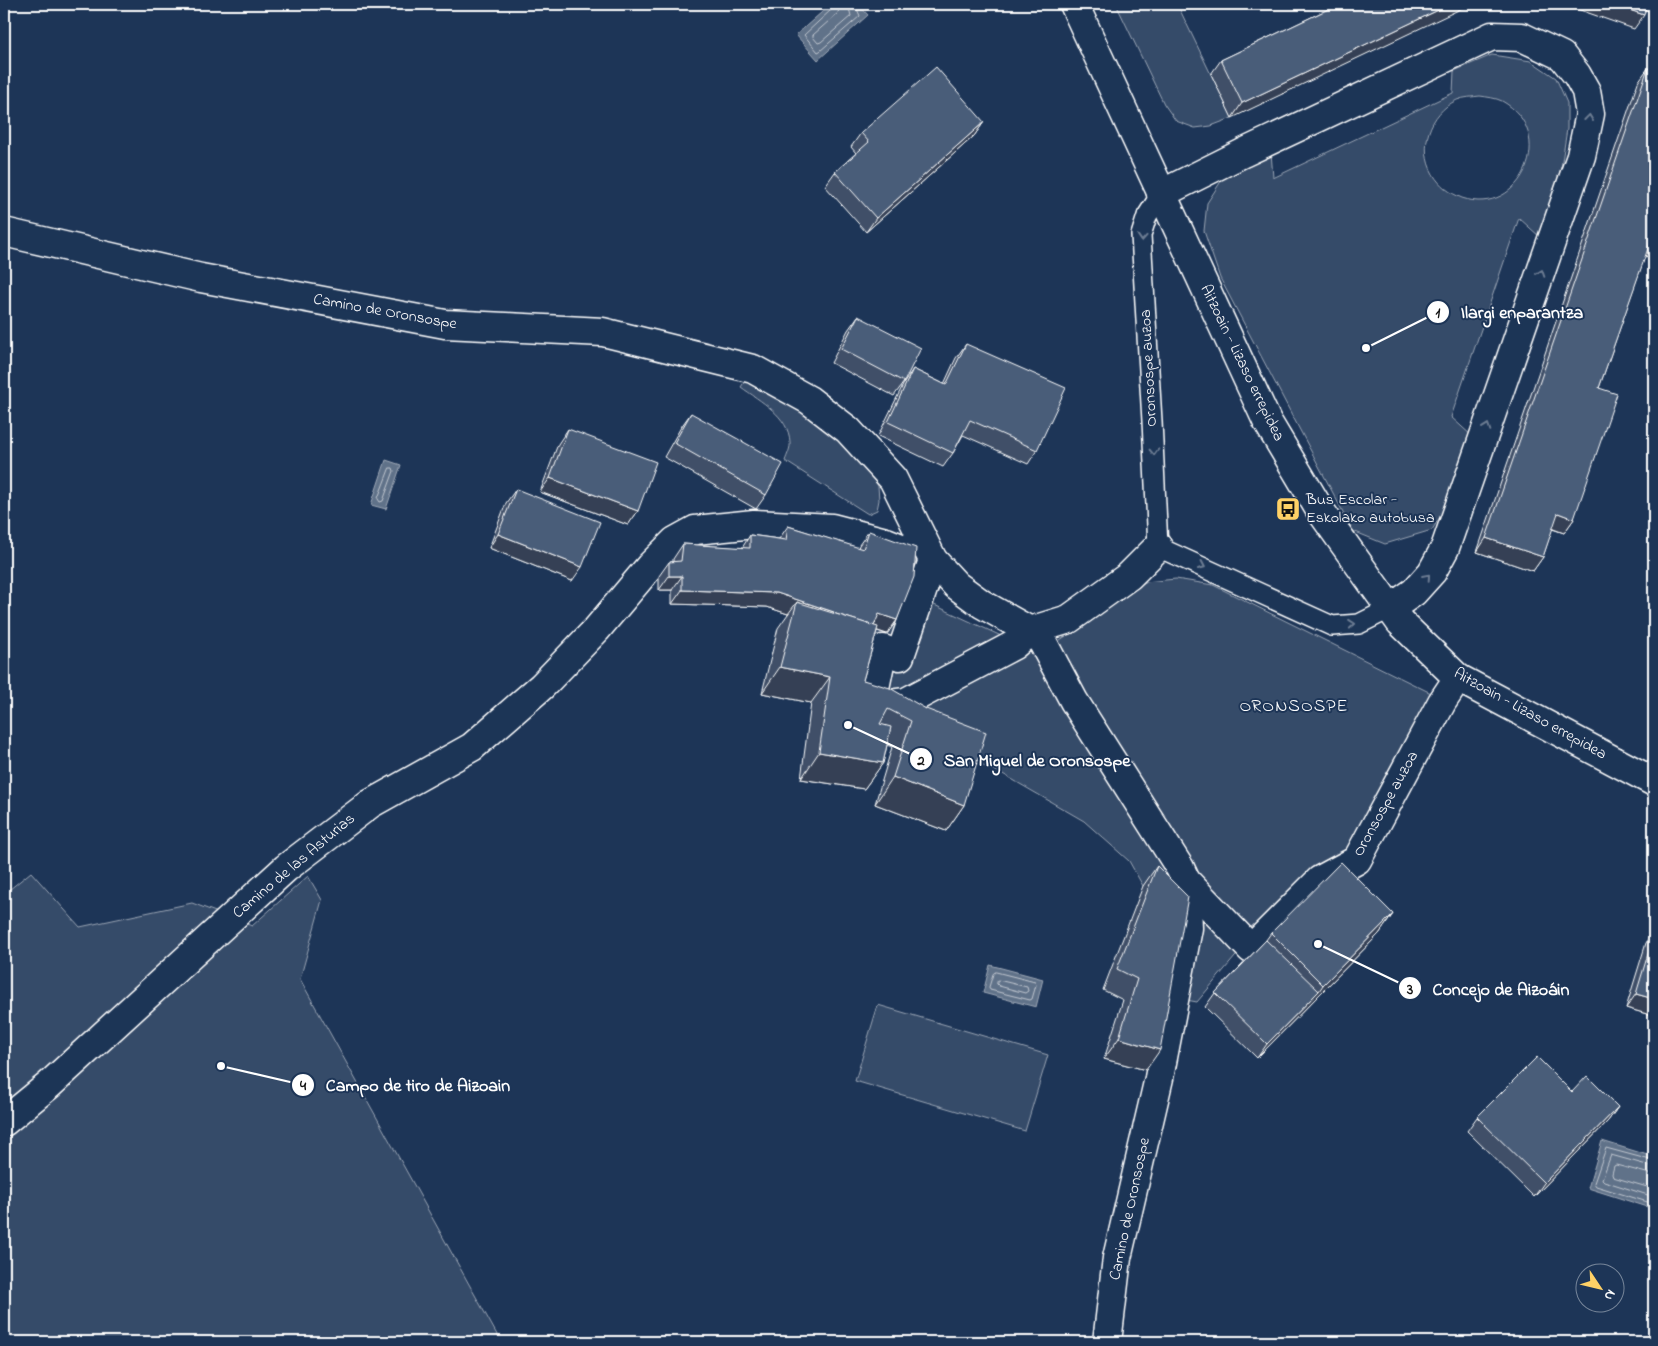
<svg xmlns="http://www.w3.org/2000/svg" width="1658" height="1346" viewBox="0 0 1658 1346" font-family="'Indie Flower',sans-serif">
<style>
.green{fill:#364b69;stroke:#9aa5b4;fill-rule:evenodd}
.water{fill:#617289;stroke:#a0aab8}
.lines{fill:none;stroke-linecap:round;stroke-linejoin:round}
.shore{stroke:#c0c7d0;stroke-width:1}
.lane-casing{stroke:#fff;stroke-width:22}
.street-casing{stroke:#fff;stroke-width:31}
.secondary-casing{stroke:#fff;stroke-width:31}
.lane{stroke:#1d3557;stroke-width:19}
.street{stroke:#1d3557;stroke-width:28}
.secondary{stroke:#1d3557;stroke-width:28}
.wall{fill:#405068;stroke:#fff}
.shaded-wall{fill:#344155;stroke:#fff}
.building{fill:#4a5d79;stroke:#fff}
.oneway{stroke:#6c7c92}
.labels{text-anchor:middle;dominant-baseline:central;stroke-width:4;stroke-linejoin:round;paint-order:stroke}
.street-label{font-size:16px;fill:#fff;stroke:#1d3557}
.poi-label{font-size:16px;fill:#fff;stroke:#1d3557;text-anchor:start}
.neighbourhood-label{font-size:18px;letter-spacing:1px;fill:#fff;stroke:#1d3557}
.leader{fill:none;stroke:#fff;stroke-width:2}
.callout-dot{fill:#fff;stroke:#1d3557;stroke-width:2}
.mark-label{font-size:15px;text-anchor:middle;font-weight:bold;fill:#111}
.callout-label{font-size:18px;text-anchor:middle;font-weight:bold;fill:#fff;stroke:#1d3557;stroke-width:4;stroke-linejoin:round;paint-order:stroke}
</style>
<rect width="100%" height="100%" fill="#1d3557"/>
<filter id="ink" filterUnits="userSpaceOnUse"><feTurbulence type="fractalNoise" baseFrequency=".02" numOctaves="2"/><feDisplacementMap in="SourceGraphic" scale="10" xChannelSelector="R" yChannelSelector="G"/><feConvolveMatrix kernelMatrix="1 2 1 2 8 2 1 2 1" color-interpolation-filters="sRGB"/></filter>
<g filter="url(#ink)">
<g class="green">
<path d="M1116,4H1188L1179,8L1232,118L1211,126L1195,128L1176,121L1164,104Z"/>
<path d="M1492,55L1531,61L1556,78L1567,103V129L1561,168L1540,237L1519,218L1451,417L1472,436L1446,507L1432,530L1385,544L1353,531L1220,278L1204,231L1207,203L1227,172L1271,152L1273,178L1453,93L1454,71ZM1480,96C1487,97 1496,98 1502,101C1559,133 1521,218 1462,198C1450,193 1440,186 1433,174C1418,148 1429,113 1457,100C1464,97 1473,97 1480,96Z"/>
<path d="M749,375L823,424L860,458L878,486L879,500L877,510L868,514L785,461C787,455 791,448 790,442C789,416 760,401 741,387Z"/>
<path d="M1176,579L1213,585L1433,694L1359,843L1257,931L1197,1002L1181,999L1143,886L1129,861L1084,821L1001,773L907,736L860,654L904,591L1025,647L1060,640L1145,582Z"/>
<path d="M31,872L80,927L192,903L252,926L308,876L322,900L300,979L501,1342H4V894Z"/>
<path d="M878,1005L1048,1055L1025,1131L855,1081Z"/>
</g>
<g class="water">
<path d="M831,4H858L868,15L818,60L796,35Z"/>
<path d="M386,460L401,465L386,509L371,505Z"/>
<path d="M990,965L1043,979L1036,1007L983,993Z"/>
<path d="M1602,1141L1654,1157V1209L1588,1188Z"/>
</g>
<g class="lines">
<g class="shore">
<path d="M834,4L832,9L804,35L818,52L820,51L860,16L855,4"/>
<path d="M840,4L838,13L813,35V37L818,43L821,42L851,16L848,4"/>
<path d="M390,468H393L394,471L383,501L380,502L378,499Z"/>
<path d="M996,972L1035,982L1036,985L1032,999L1030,1000L990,990L989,987L993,974Z"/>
<path d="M998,980L1027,987L1028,991L1025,993L999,986L997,984Z"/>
<path d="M1654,1161L1606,1148L1594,1183L1596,1186L1654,1204"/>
<path d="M1654,1167L1611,1155L1602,1179L1604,1181L1654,1197"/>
<path d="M1654,1175L1616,1165L1614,1166L1612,1174L1613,1177L1654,1189"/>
</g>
<defs>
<path id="lane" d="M1161,194L1147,216L1141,235L1152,421L1158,547L1332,626L1359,624L1391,608"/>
<g id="street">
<path d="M1161,194L1243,153L1492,36L1522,37L1562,56L1577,75L1586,91L1590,114L1581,156L1445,548L1432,572L1414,592L1391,608"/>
<path d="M4,232L201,278L445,324L603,332L753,369L809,400L848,430L893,479L933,560L956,585L982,604L1030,631L1069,619L1129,576L1158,547"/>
<path d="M933,560L900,656L883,649L873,698L889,704L906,702L1014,645L1030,631L1042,641L1074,701L1180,868L1186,881L1188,928L1159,1078L1117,1258L1107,1342"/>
<path d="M1186,881L1251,949L1320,880L1357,860L1442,702L1458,678"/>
<path d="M4,1122L49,1085L286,868L370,804L472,747L542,686L597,629L650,566L675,541L695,530L754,524L832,528L886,542L901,548"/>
</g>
<path id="secondary" d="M1074,4L1267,421L1320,510L1400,622L1458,678L1654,782"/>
</defs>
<use href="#lane" class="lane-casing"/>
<use href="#street" class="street-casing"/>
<use href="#secondary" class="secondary-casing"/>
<use href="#lane" class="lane"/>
<use href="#street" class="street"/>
<use href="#secondary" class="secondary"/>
</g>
<g class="wall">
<path d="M1339,4L1232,118L1211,74L1221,60Z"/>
<path d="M1648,68L1654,70V259L1645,256L1599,388L1574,519L1564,533L1552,529L1543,557L1533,571L1477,552L1638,82Z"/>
<path d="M984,122L974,136L866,232L825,186L835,172L856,153L851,147L861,133Z"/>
<path d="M858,316L904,382L894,396L831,363L848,330Z"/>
<path d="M966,344L1037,450L1028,464L963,435L953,453L943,467L878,436L904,383L913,369L944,384L956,358Z"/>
<path d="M691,413L766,495L756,509L664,457L681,427Z"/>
<path d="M568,429L638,511L628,525L540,492L558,444Z"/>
<path d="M516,489L572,581L489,548L506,503Z"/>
<path d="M788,526L858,548L859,545L869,531L897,620L887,634L877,631L863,680L926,709L964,805L946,831L875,804L892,747L887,745L883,763L864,789L801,779L811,703L762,693L778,628L788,614L767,607L672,604V590H659V576L669,562H673V559L683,544L742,548L750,535L779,539Z"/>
<path d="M1157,866L1146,1070L1104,1059L1123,1000L1103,990L1143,886Z"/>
<path d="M1393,914L1379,934L1257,1058L1205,1007L1215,993L1266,940L1271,933Z"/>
<path d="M1654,931V1016L1626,1008L1646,943Z"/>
<path d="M1572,1092L1618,1107L1608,1121L1534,1197L1467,1131L1477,1117Z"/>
</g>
<g class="shaded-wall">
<path d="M1451,4H1471L1232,118L1242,103Z"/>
<path d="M1563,4H1613L1644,15L1634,29Z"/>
<path d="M984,122L974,136L866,232L876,218Z"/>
<path d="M1651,240L1654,241V259L1641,254Z"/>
<path d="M550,478L638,511L628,525L540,492Z"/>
<path d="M1558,513L1574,519L1564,533L1548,527Z"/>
<path d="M498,534L582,567L572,581L489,548Z"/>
<path d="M1486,538L1543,557L1533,571L1477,552Z"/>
<path d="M669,576H682L672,590H659Z"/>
<path d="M682,590L777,593L834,612L824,626L797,602L788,614L767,607L672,604Z"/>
<path d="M879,614L897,620L887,634L869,628Z"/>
<path d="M780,667L830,677L811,703L762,693Z"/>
<path d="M819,752L883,763L864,789L801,779Z"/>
<path d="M893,777L964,805L946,831L875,804Z"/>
<path d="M1393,914L1379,934L1257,1058L1267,1044L1319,991L1323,985Z"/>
<path d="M1636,994L1654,999V1016L1626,1008Z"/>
<path d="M1119,1038L1160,1050L1146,1070L1104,1059Z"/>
<path d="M1618,1107L1608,1121L1534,1197L1544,1183Z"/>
</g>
<g class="building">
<path d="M1339,4H1451L1242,103L1221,60Z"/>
<path d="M1613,4H1647L1644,15Z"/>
<path d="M936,67L984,122L876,218L835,172L869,142L861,133Z"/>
<path d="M1648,68L1654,70V241L1651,240L1599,388L1617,394L1574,519L1558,513L1543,557L1486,538Z"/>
<path d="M858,316L921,348L904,382L841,349Z"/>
<path d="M966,344L1066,388L1037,450L970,420L953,453L888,422L913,369L946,385Z"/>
<path d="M691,413L783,464L766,495L674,443Z"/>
<path d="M568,429L656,462L638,511L550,478Z"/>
<path d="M516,489L600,522L582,567L498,534Z"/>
<path d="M788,526L863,549L869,531L916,548L914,577L897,620L879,614L874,626L833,613L834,612L777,593L682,590V576H669V562L681,561L683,544L750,548V535L786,540Z"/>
<path d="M797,602L878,627L863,680L890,688L926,709L986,732L964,805L893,777L911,721L888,709L880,724L891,727L883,763L819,752L830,677L780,667Z"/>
<path d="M1341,862L1393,914L1323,985L1271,933Z"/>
<path d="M1157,866L1188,897L1160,1050L1119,1038L1137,979L1117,969Z"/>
<path d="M1654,934V999L1636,994Z"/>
<path d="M1266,940L1319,991L1267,1044L1215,993Z"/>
<path d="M1537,1057L1572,1092L1587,1076L1618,1107L1544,1183L1477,1117Z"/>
</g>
<defs><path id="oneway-chevron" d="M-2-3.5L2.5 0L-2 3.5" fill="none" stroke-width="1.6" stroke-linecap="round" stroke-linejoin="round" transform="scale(1.25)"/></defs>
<g class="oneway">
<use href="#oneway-chevron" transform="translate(1589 118) rotate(-83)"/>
<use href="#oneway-chevron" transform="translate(1142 238) rotate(94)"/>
<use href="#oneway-chevron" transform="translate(1541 273) rotate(-71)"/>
<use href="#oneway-chevron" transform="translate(1487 427) rotate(-71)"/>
<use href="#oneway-chevron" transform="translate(1154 452) rotate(88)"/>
<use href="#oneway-chevron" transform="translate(1202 566) rotate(25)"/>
<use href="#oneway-chevron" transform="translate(1427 577) rotate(-49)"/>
<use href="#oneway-chevron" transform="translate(1352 624) rotate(-5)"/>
</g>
</g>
<defs>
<symbol id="bus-square" viewBox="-11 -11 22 22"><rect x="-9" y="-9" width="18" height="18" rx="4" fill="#ffd166" stroke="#1d3557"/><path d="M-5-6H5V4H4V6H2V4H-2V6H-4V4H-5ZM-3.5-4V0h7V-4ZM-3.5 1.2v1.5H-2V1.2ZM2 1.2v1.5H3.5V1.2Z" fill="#111"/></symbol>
</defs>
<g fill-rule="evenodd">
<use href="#bus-square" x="1274" y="495" width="28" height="28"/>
</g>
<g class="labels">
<g class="street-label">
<text transform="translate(385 312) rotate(10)">Camino de Oronsospe</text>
<text transform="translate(1242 363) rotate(64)">Aitzoain - Lizaso errepidea</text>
<text transform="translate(1149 368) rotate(-93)">Oronsospe auzoa</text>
<text transform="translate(1530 714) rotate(29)">Aitzoain - Lizaso errepidea</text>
<text transform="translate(1386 804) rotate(-61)">Oronsospe auzoa</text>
<text transform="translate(294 866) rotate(-40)">Camino de las Asturias</text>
<text transform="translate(1130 1209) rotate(-78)">Camino de Oronsospe</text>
</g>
<g class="poi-label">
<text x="1306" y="500">Bus Escolar -<tspan x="1306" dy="18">Eskolako autobusa</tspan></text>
</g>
<g class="neighbourhood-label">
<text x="1294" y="707">ORONSOSPE</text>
</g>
</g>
<path class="leader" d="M1366 348L1438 312M848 725L921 759M1318 944L1410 988M221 1066L303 1085"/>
<g class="callout-dot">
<circle cx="1366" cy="348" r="5"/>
<circle cx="848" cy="725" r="5"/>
<circle cx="1318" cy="944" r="5"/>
<circle cx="221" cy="1066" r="5"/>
<circle cx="1438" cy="312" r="12"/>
<circle cx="921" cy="759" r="12"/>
<circle cx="1410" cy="988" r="12"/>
<circle cx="303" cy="1085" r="12"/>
</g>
<g class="mark-label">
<text x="1438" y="317">1</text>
<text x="921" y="765">2</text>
<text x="1410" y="994">3</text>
<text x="303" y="1090">4</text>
</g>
<g class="callout-label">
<text x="1522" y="318">Ilargi enparantza</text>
<text x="1037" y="766">San Miguel de Oronsospe</text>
<text x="1501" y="995">Concejo de Aizoáin</text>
<text x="418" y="1091">Campo de tiro de Aizoain</text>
</g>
<rect width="1658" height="1346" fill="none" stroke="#1d3557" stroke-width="20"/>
<rect x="10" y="10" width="1638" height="1326" fill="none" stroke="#fff" stroke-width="2" filter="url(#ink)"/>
<g transform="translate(1600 1288) rotate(125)"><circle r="24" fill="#1d3557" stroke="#77869a"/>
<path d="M0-4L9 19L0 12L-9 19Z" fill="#ffd166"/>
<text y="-8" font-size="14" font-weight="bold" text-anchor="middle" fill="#ffffff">N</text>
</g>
</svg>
